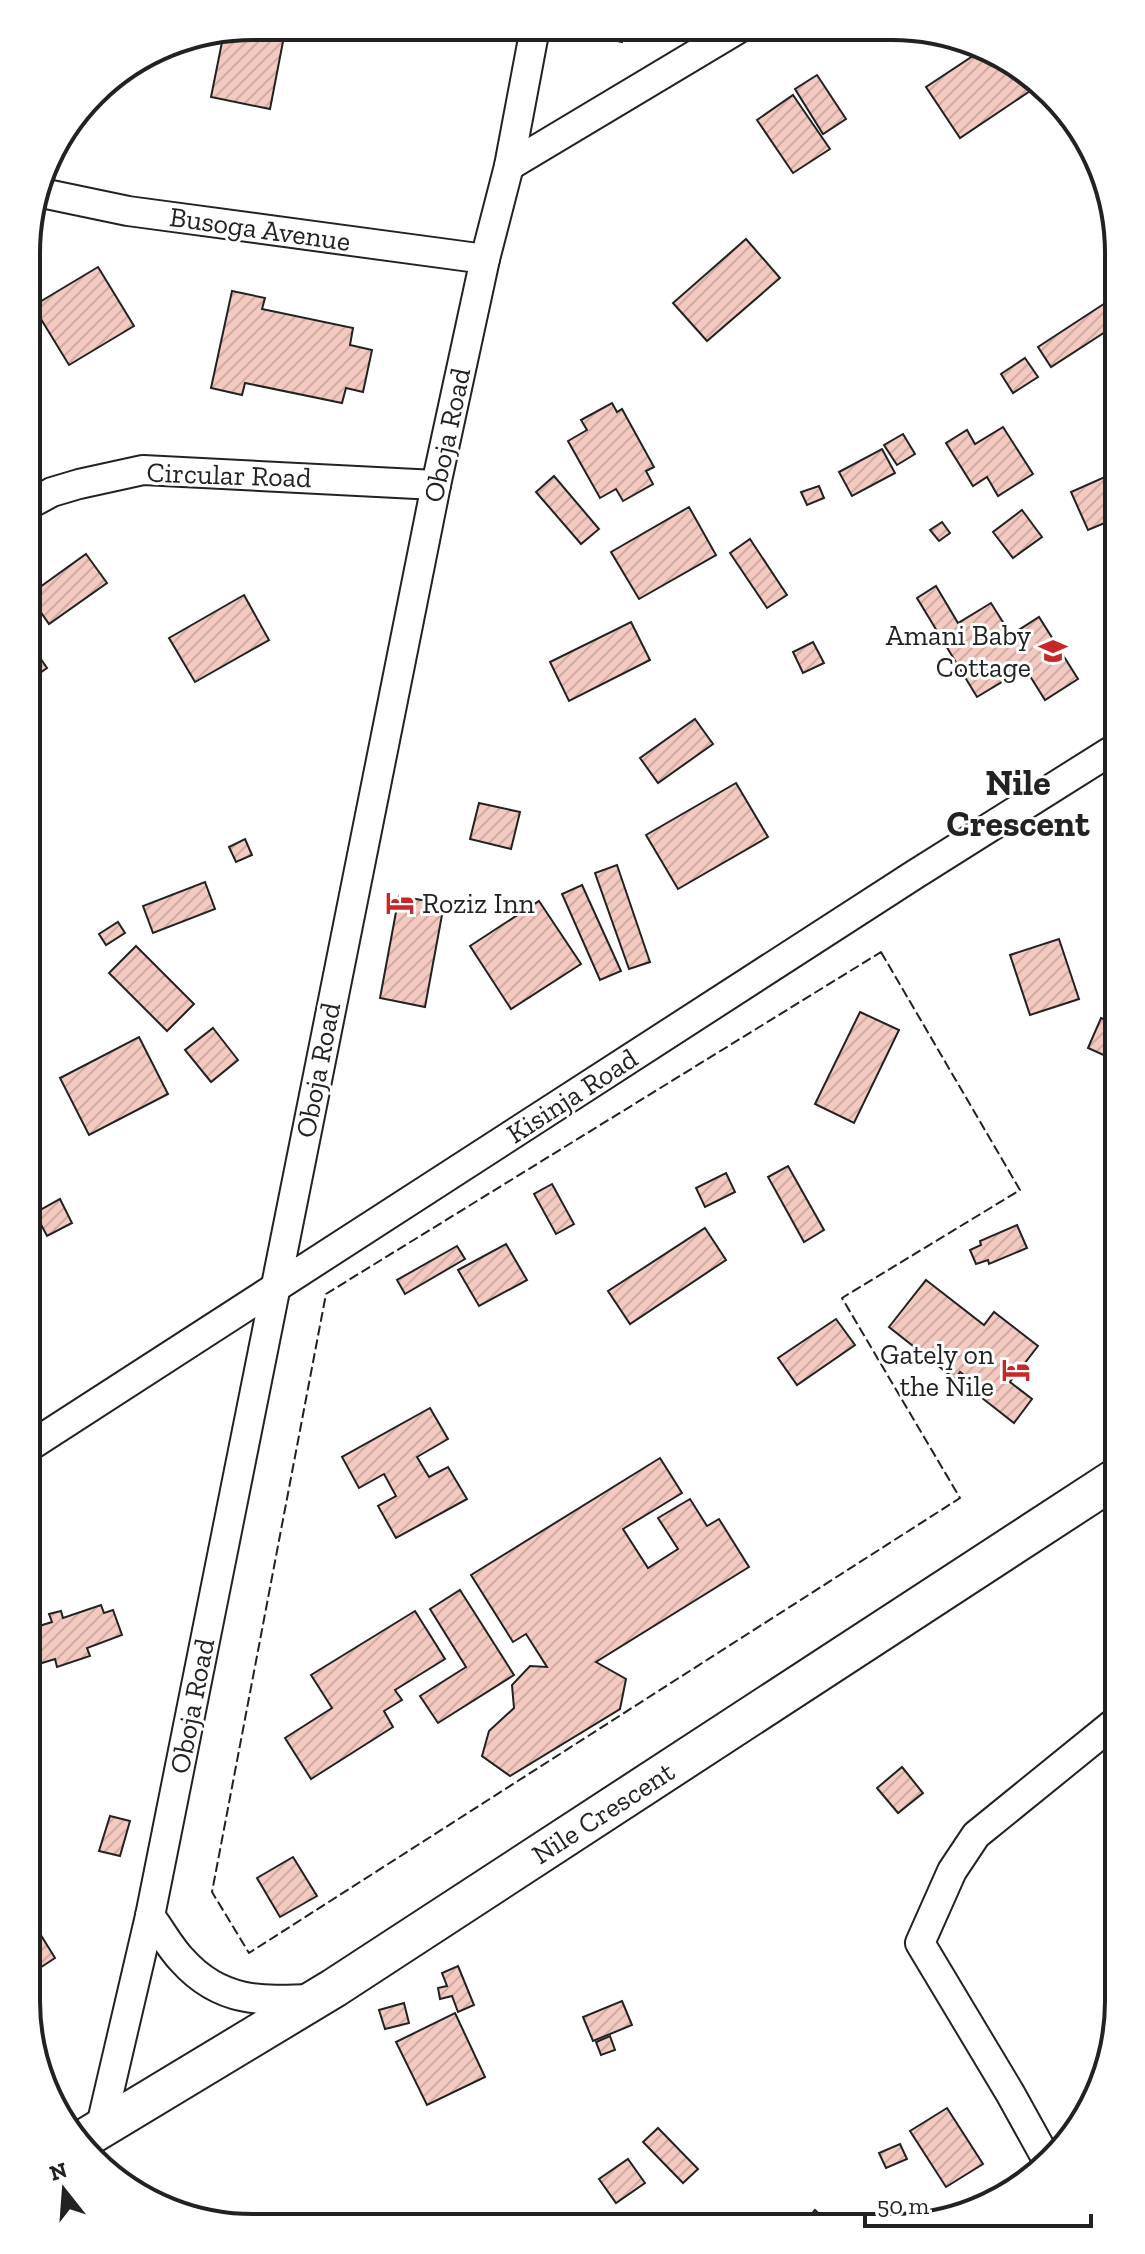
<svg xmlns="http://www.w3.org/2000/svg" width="1145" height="2254" viewBox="0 0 1145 2254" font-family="'Zilla Slab',serif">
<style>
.building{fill:url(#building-hatch);stroke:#222;stroke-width:2}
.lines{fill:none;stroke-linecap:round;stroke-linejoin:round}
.street-casing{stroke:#222;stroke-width:32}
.secondary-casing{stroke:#222;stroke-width:42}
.street{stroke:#fff;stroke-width:28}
.secondary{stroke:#fff;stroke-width:38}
.fence{stroke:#222;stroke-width:2;stroke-dasharray:10 4;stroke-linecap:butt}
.labels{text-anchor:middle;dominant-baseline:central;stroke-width:6;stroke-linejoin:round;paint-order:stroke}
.street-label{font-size:28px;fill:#222;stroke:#fff}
.poi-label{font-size:28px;fill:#222;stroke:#fff;text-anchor:end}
.district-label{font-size:36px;font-weight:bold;fill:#222;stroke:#fff}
.rim{fill:none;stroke:#222;stroke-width:4}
</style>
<defs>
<pattern id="building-hatch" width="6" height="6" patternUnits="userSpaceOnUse" patternTransform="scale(2)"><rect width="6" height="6" fill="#f3c9c0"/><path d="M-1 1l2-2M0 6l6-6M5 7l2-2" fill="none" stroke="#d0aca5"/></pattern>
</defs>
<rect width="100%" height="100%" fill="#fff"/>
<g class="building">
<path d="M253,26H286L270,109L211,97L224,32Z"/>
<path d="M577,28H625L622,42L576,32Z"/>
<path d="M979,52L1042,83L960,138L926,87Z"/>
<path d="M817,75L846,119L823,134L795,89Z"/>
<path d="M793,95L830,149L793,173L757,120Z"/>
<path d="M746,239L780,278L707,341L673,303Z"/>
<path d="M98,267L134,326L69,365L33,306Z"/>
<path d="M232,291L265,298L262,309L353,328L350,345L372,350L363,392L346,388L342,403L245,383L242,395L211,388Z"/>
<path d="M1119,294V323L1051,367L1038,347Z"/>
<path d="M1025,358L1038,377L1013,393L1001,374Z"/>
<path d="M612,403L617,412L622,409L654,467L646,471L653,484L623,501L616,489L600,498L568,441L587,430L581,420Z"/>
<path d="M1003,427L1033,474L998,496L987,477L973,486L946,443L967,430L975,444Z"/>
<path d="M903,434L915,454L897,465L884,445Z"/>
<path d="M882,449L895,473L852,496L839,472Z"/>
<path d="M554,476L599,529L581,544L536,492Z"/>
<path d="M1107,476L1119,502V517L1088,530L1071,492Z"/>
<path d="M819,486L824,498L807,505L801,492Z"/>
<path d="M689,507L716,555L639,599L611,552Z"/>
<path d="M1022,510L1042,537L1013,558L993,532Z"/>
<path d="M942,522L950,533L939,541L930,530Z"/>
<path d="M750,539L787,595L767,608L730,553Z"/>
<path d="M86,554L107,583L49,624L29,595Z"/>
<path d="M936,586L958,623L991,603L1011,635L1039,617L1078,679L1045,700L1025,668L977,697L917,598Z"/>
<path d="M244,595L269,640L195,682L169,638Z"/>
<path d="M631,622L650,660L569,701L550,662Z"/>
<path d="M27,639L47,668L27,682Z"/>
<path d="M813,642L824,663L803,673L793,652Z"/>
<path d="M695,719L713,744L658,783L640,758Z"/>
<path d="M736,783L768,837L678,889L646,835Z"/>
<path d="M479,803L520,812L511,849L470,839Z"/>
<path d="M245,839L252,855L236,862L229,847Z"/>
<path d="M617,865L650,962L629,969L595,873Z"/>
<path d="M205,882L215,909L153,933L143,906Z"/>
<path d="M582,885L621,971L600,980L562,894Z"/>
<path d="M399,896L444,904L425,1007L380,998Z"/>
<path d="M539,901L581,964L511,1009L470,946Z"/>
<path d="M118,922L125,933L106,945L99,934Z"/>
<path d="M1059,939L1079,999L1030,1015L1010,955Z"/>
<path d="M136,946L194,1004L167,1031L109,973Z"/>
<path d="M860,1012L899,1030L854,1123L815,1104Z"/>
<path d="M1101,1018L1119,1026V1062L1088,1048Z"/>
<path d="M213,1028L238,1060L211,1082L185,1050Z"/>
<path d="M139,1037L168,1094L89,1135L60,1078Z"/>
<path d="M788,1166L824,1230L804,1242L768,1177Z"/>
<path d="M726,1173L735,1192L705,1207L696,1188Z"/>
<path d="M552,1184L574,1224L556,1234L534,1194Z"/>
<path d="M60,1199L72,1223L47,1236L35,1213Z"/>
<path d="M1017,1225L1027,1248L989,1264L988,1260L976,1264L970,1250L981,1245L980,1241Z"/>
<path d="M705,1228L726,1260L630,1324L608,1291Z"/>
<path d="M506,1244L527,1280L479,1306L458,1270Z"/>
<path d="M457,1246L465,1259L405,1294L397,1280Z"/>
<path d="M926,1280L984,1325L994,1312L1038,1346L1010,1382L1032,1399L1014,1423L968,1387L973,1382L960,1372L955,1379L889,1327Z"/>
<path d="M836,1319L855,1345L797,1385L778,1358Z"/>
<path d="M430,1408L448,1439L417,1457L429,1477L448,1467L467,1499L396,1538L378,1506L396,1496L384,1474L359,1488L342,1457Z"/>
<path d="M660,1458L682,1493L623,1529L648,1568L678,1549L658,1518L690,1499L707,1526L719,1519L749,1567L596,1662L626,1679L620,1709L510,1776L482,1756L489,1731L514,1708L512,1685L530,1666L547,1667L526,1634L513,1642L471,1575Z"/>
<path d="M460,1590L514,1675L438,1723L420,1696L466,1667L430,1609Z"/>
<path d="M101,1605L104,1613L113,1610L122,1635L87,1648L90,1656L57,1667L55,1659L29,1667L26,1659V1630L52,1622L49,1614L61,1611L63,1618Z"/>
<path d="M415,1611L445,1659L395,1690L402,1700L384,1711L393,1727L311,1779L285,1738L332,1708L311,1675Z"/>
<path d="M902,1767L923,1793L898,1813L877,1788Z"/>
<path d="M110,1816L130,1821L120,1856L99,1851Z"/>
<path d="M293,1857L317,1896L280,1917L257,1878Z"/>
<path d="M26,1911L55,1958L26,1977Z"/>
<path d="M458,1966L474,2005L458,2012L452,1996L440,1999L438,1988L447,1986L442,1973Z"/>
<path d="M622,2001L632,2025L593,2041L583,2017Z"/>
<path d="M404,2003L409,2023L385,2029L379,2010Z"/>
<path d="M455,2013L485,2077L427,2105L396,2042Z"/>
<path d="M610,2036L615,2050L601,2055L596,2042Z"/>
<path d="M947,2108L983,2164L946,2187L910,2131Z"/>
<path d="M658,2128L698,2169L683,2183L643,2142Z"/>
<path d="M900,2144L907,2159L886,2168L879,2153Z"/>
<path d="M628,2159L645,2183L616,2203L599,2179Z"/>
<path d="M815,2210L833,2227V2228H799Z"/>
<path d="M563,2215L582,2227H555Z"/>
</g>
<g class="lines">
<defs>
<g id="street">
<path d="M509,166L738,29"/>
<path d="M37,192L128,211L485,259"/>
<path d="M28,505L52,492L79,484L143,470L436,485"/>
<path d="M27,1448L914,875L1119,746"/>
<path d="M150,1916C161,1930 170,1948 183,1961C221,2003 262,2001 314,1999"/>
<path d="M100,2130L150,1916L436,485L485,259L509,166L535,28"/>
<path d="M1046,2158L1010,2093L920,1943L952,1871L976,1835L1119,1719"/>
</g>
<path id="secondary" d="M82,2140L334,1988L1119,1476"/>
</defs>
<use href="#street" class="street-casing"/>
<use href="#secondary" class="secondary-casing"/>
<use href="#street" class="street"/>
<use href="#secondary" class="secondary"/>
<path class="fence" d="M881,952L1020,1190L842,1298L960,1498L249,1953L212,1892L326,1294Z"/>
</g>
<defs>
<symbol id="school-bare" viewBox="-9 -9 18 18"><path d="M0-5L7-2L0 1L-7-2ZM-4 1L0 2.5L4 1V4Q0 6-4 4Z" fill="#c62828" stroke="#fff" stroke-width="2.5" paint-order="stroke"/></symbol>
<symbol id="hotel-bare" viewBox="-9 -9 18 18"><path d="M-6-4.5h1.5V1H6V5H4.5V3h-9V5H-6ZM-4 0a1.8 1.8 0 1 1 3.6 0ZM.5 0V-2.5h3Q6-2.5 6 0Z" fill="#c62828" stroke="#fff" stroke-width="2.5" paint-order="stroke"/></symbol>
</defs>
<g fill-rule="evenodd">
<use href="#school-bare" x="1033" y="631" width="40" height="40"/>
<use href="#hotel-bare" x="380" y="883" width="40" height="40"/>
<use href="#hotel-bare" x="996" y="1350" width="40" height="40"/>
</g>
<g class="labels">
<g class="street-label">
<text transform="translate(260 229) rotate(8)">Busoga Avenue</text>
<text transform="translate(447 435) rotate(-78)">Oboja Road</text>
<text transform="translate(229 475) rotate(2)">Circular Road</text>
<text transform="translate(318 1070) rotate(-79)">Oboja Road</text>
<text transform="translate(572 1096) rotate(-33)">Kisinja Road</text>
<text transform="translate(192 1706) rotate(-79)">Oboja Road</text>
<text transform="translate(603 1813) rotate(-33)">Nile Crescent</text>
</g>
<g class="poi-label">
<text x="1031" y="635">Amani Baby<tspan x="1031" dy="32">Cottage</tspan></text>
<text x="422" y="903" text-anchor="start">Roziz Inn</text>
<text x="994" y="1354">Gately on<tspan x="994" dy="32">the Nile</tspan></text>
</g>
<g class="district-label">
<text x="1018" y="782">Nile<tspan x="1018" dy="41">Crescent</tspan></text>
</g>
</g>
<path d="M0 0H1145V2254H0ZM253 40H892A213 213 0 0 1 1105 253V2001A213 213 0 0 1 892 2214H253A213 213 0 0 1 40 2001V253A213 213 0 0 1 253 40Z" fill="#fff" fill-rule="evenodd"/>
<path class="rim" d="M253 40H892A213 213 0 0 1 1105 253V2001A213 213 0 0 1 892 2214H253A213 213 0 0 1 40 2001V253A213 213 0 0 1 253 40Z"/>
<g transform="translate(64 2190) rotate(343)" stroke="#ffffff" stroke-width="6" paint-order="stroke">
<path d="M0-6L14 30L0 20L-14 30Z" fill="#222222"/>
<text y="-12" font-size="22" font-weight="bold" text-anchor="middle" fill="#222222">N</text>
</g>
<path d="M865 2214v12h226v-12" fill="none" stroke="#222222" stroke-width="4"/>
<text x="877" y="2214" font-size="24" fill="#222222" stroke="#ffffff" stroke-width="6" paint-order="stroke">50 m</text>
</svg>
